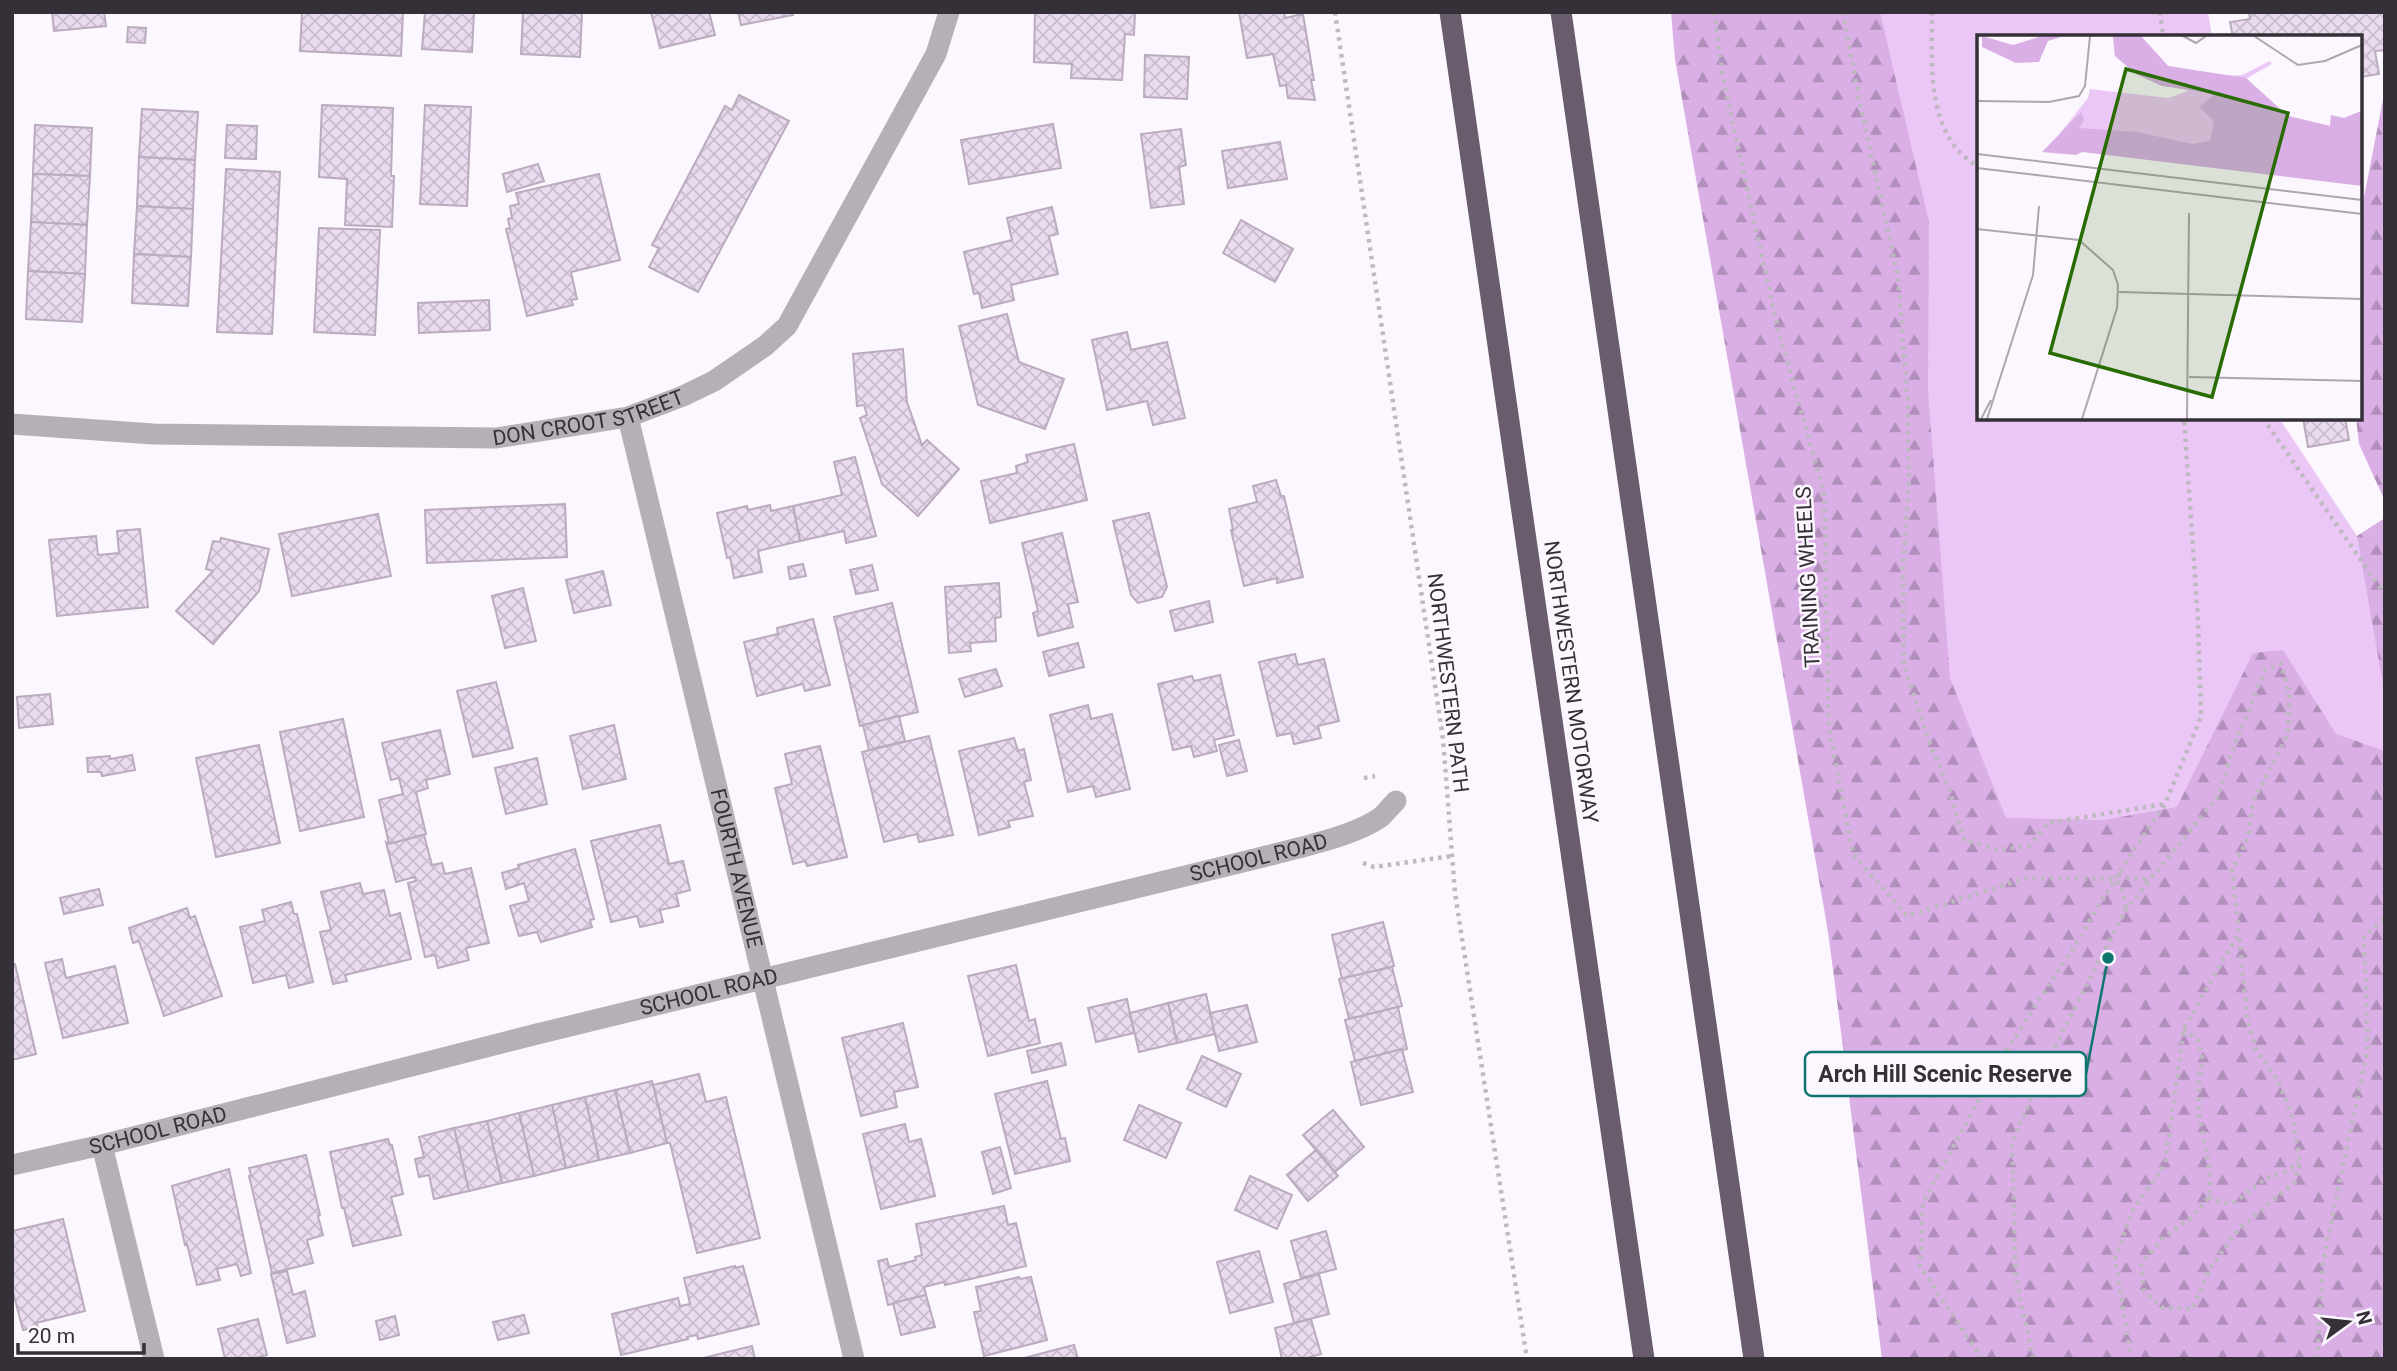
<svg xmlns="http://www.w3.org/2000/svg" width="2397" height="1371" viewBox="0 0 2397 1371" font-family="Roboto,sans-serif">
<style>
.green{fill:#ebc7f5}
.forest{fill:url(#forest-firs)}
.building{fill:url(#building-cross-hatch);stroke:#baabbe;stroke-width:2}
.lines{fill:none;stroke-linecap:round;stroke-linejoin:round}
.path{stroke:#beb8c0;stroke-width:4.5;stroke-dasharray:3.5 5;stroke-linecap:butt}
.street{stroke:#b5afb7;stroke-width:21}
.highway{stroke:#695c6d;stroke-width:21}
.labels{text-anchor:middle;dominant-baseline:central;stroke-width:5;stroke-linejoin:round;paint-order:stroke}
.street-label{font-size:21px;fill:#353037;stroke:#fcf6fe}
.inset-road{fill:none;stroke:#aca7ae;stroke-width:2}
.view{fill:#296c03;fill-opacity:0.15;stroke:#296c03;stroke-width:3.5}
.inset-edge{fill:none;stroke:#353037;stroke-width:3.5}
.leader{fill:none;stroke:#0f766e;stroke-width:2.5}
.callout-dot{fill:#0f766e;stroke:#fcf6fe;stroke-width:2.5}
.callout{fill:#fcf6fe;stroke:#0f766e;stroke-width:2.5}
.callout-label{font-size:23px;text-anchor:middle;font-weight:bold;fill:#353037}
</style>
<defs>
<pattern id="forest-firs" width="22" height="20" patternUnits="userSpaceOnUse" patternTransform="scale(1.75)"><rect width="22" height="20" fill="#d9afe6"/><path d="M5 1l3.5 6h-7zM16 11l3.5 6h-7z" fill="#b18fbb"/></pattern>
<pattern id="building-cross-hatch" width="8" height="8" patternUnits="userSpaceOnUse" patternTransform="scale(1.75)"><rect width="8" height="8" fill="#eadbef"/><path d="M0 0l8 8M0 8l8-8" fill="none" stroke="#c9bcce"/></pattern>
</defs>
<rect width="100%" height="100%" fill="#fcf6fe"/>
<path class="green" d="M1694,12H2208L2212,37H1979V418H2279L2357,536L2385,518V1351L2382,1359H1888L1776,565Z"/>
<g class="forest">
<path d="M1671,12H1880L1929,222L1928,391L1950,678L2006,818L2103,820L2177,807L2253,653L2283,650L2336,734L2385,751V1351L2382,1359H1882L1829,937L1675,59Z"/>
<path d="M2385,89V501L2359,444L2356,418H2360V218Z"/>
<path d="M2385,518V696L2357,536Z"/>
</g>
<g class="building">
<path d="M52,12H104L106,26L54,31Z"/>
<path d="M302,12H403L401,56L300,51Z"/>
<path d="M425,12H474L472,52L422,49Z"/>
<path d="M523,12H582L580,57L521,54Z"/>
<path d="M651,12H709L715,35L660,48Z"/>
<path d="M738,12H792L793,15L741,25Z"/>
<path d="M1035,12H1135L1134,35L1125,34L1122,80L1071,78L1072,64L1034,62Z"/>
<path d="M1239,12H1284L1285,18L1303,14L1314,80H1311L1315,100L1288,98L1286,85L1280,86L1273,54L1247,58Z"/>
<path d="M2249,12H2385V50L2375,51L2379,74L2360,77V37H2233L2230,22L2250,19Z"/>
<path d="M128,27L146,28L145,43L127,42Z"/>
<path d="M1145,55L1189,57L1187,99L1144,97Z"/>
<path d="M739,95L789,121L698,292L649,267L659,248L652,245L725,106L732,110Z"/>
<path d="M322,105L393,108L391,176H394L392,227L345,225L347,179L319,177Z"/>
<path d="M425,105L471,107L467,206L420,204Z"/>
<path d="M142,109L198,112L195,160L139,157Z"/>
<path d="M1053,124L1061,168L969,184L961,140Z"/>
<path d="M35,125L92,128L90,176L33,174Z"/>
<path d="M227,125L257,126L256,159L225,158Z"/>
<path d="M1181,129L1186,165L1179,167L1184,204L1151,208L1141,134Z"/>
<path d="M1280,142L1287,179L1228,188L1222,151Z"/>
<path d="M139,157L195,160L193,209L137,206Z"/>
<path d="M538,164L544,181L507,192L503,174Z"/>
<path d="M226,169L280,172L272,334L217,332Z"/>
<path d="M33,174L90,176L87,225L31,222Z"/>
<path d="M599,174L620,260L571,272L577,299L571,300L573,305L527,316L506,229L510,228L508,219L512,218L510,206L519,204L516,193Z"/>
<path d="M137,206L193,209L191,257L134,254Z"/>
<path d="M1052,207L1058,234L1049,236L1058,274L1011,285L1014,300L982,308L979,293L974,294L964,252L1012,240L1007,218Z"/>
<path d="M1241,220L1293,249L1275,282L1223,253Z"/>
<path d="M31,222L87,225L85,274L28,271Z"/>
<path d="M319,228L380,230L375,335L314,332Z"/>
<path d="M134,254L191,257L188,306L132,303Z"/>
<path d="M28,271L85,274L82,322L26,319Z"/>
<path d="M489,300L490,330L419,333L418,303Z"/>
<path d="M1007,314L1019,362L1064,379L1045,429L978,405L959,326Z"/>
<path d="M1127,332L1131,350L1167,342L1185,418L1153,425L1147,401L1107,410L1092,340Z"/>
<path d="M903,349L907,402L922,445L927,440L959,469L918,516L882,484L860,418L867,415L864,405L857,406L853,354Z"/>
<path d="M2303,418H2345L2349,440L2308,447Z"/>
<path d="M1074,444L1087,500L990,523L981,481L1017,473L1016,466L1028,462L1026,455Z"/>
<path d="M855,457L876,536L846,543L844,531L800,541L793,506L842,495L834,462Z"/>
<path d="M1276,480L1281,496H1284L1303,577L1277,583V578L1244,586L1231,530H1233L1229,509L1257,502L1253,486Z"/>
<path d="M565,504L567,557L427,563L425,510Z"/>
<path d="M770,505L771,511L793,506L800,541L758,551L762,572L734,578L730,557L727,558L717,513L747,506L748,510Z"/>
<path d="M1149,513L1167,587L1162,597L1138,603L1131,595L1113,521Z"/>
<path d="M378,514L391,576L292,596L279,534Z"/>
<path d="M140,529L148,607L57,616L49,540L96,536L98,555L119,553L117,531Z"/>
<path d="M1062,533L1078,602L1068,604L1073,627L1038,636L1033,613L1038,611L1022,543Z"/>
<path d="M221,538L269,549L259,591L213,644L176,611L213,571L206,569L213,541L220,542Z"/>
<path d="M803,564L806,576L790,579L788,567Z"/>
<path d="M872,565L878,590L856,594L850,570Z"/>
<path d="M603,571L611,605L574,613L566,580Z"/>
<path d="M999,583L1001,617L995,618L996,641L970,643L971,651L949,653L945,587Z"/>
<path d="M523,588L536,641L505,648L492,596Z"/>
<path d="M1209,601L1213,622L1175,631L1170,611Z"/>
<path d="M892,603L918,712L860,726L834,617Z"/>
<path d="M813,619L830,685L805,691L803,684L757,696L744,642L778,634L777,628Z"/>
<path d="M1078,643L1084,667L1049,676L1043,652Z"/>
<path d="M1295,654L1298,665L1324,659L1339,721L1318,726L1321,738L1294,744L1291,733L1277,736L1259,662Z"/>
<path d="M996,669L1002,686L965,697L959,679Z"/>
<path d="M1220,675L1234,735L1214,740L1217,751L1194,757L1191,746L1173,750L1158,684L1192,676L1194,681Z"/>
<path d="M496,682L513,748L473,757L457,691Z"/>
<path d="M50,694L53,724L19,728L17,697Z"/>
<path d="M1088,705L1091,719L1112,714L1130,789L1096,797L1093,786L1068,792L1050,715Z"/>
<path d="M899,716L905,741L869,750L863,725Z"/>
<path d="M343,719L364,817L300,831L280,732Z"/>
<path d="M614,725L626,779L583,789L570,736Z"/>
<path d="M440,730L450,774L426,780L428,788L416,792L426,834L389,844L379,800L403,794L399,778L391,780L382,743Z"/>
<path d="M929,736L953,835L919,842L917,834L884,842L862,752Z"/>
<path d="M1014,738L1018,751L1024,749L1031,780L1024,782L1033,816L1008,821L1010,827L979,835L959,751Z"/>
<path d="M1239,740L1247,771L1227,776L1219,745Z"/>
<path d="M259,745L280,843L216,857L196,758Z"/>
<path d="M820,746L847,857L807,866L805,861L793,864L775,788L792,784L785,754Z"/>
<path d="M132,755L135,770L102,776L101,772H88L87,758L110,756V759Z"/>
<path d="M537,758L547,804L506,814L495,768Z"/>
<path d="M660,825L669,864L683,861L690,890L676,894L679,906L660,910L663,922L640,927L637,916L611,922L591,841Z"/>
<path d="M424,835L432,865L442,863L445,874L471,868L489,943L466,948L469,960L438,968L435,955L425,957L408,883L416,881L415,877L396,882L386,842L389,844Z"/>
<path d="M575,849L594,919L590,920L592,927L541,942L537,932L519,936L510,906L529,901L524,883L506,889L502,873L519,868L518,865Z"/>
<path d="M360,883L363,894L384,890L390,916L400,913L411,959L345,975L347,981L333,984L320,932L331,930L321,892Z"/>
<path d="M99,889L103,905L64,914L60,898Z"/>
<path d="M291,902L294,914H297L313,982L289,988L286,975L253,983L240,927L265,921L262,910Z"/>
<path d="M187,908L190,918L195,916L222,996L164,1016L139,941L133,943L129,928Z"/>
<path d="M1383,922L1394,966L1342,979L1332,935Z"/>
<path d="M62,959L66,978L115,966L128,1023L63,1038L45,963Z"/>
<path d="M12,964H15L36,1054L12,1060Z"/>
<path d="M1016,965L1029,1021L1035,1019L1040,1043L988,1056L968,976Z"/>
<path d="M1392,967L1402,1006L1349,1019L1339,979Z"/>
<path d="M1206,994L1215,1034L1177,1043L1168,1003Z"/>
<path d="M1127,999L1134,1033L1096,1042L1088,1008Z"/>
<path d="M1168,1003L1177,1043L1139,1052L1130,1013Z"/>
<path d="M1247,1005L1257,1042L1219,1051L1210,1013Z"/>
<path d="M1398,1007L1407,1049L1355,1061L1345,1020Z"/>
<path d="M903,1023L918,1087L894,1092L897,1107L861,1116L842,1038Z"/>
<path d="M1061,1043L1066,1065L1032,1073L1027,1051Z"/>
<path d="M1402,1049L1413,1092L1361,1105L1351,1062Z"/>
<path d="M1202,1056L1241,1074L1226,1107L1187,1089Z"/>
<path d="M699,1074L706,1102L726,1097L760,1238L697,1253L670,1143H667L653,1085Z"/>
<path d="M652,1081L667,1143L630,1153L615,1090Z"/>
<path d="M1047,1081L1061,1139L1065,1138L1070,1161L1015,1174L995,1094Z"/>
<path d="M615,1090L630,1153L599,1160L585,1097Z"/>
<path d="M585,1097L599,1160L566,1168L552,1105Z"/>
<path d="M552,1105L566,1168L534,1176L519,1113Z"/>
<path d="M1139,1105L1181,1123L1166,1158L1124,1140Z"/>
<path d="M1333,1110L1364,1147L1335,1172L1303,1135Z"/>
<path d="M519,1113L534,1176L502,1183L487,1121Z"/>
<path d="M487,1121L502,1183L469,1191L454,1128Z"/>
<path d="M905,1124L909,1142L921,1139L935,1196L881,1209L863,1134Z"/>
<path d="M454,1128L469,1191L434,1199L429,1175L419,1177L415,1159L424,1157L419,1137Z"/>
<path d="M388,1139L390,1145H392L403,1194L391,1197L401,1235L353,1246L344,1208H342L330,1152Z"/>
<path d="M1000,1147L1011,1188L993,1194L982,1152Z"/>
<path d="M1316,1150L1338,1176L1308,1201L1287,1175Z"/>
<path d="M306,1155L320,1215L318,1216L323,1235L307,1240L313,1263L272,1273L249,1176L251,1175L249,1168Z"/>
<path d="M229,1169L251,1273L241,1276L237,1264L217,1269L220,1280L197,1285L187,1244L185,1245L172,1186Z"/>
<path d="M1250,1176L1292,1195L1277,1229L1235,1210Z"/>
<path d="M1004,1206L1008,1225L1016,1223L1026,1266L945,1285L944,1282L924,1287L926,1295L888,1305L878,1261L887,1259L889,1267L916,1260L915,1257L922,1255L916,1224Z"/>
<path d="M63,1219L85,1311L36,1323L38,1327L23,1330L12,1288V1231Z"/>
<path d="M1326,1231L1336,1269L1301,1278L1291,1241Z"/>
<path d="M1259,1251L1273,1302L1230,1313L1217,1262Z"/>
<path d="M735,1266V1268L743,1266L759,1324L698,1339L697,1335L687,1337L688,1339L621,1355L612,1314L678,1298L680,1306L690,1304L684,1278Z"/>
<path d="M287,1271L293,1295L305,1291L315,1336L287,1343L271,1274Z"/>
<path d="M1319,1274L1329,1314L1294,1323L1284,1284Z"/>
<path d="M1019,1277L1020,1279L1031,1277L1047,1340L984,1356L974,1312L981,1311L976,1287Z"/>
<path d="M926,1295L935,1327L901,1335L893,1303Z"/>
<path d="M524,1315L529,1333L498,1340L493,1322Z"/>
<path d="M395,1316L399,1335L380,1340L376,1321Z"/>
<path d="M258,1319L267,1355L251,1359H225L218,1329Z"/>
<path d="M1311,1319L1321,1354L1303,1359H1282L1275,1328Z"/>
<path d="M1074,1345L1078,1359H1020Z"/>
<path d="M752,1346L755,1359H699Z"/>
</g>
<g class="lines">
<g class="path">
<path d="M1335,12L1443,739L1455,893L1527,1359"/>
<path d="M1714,12L1724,83L1778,329L1824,493L1829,730L1853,854L1907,916L2026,878L2115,879L2121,886L2126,908"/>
<path d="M1843,12L1858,94L1898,277L1908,408L1909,481L1903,568L1904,664L1931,747L1949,788L1964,840L1997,850L2029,846L2048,823L2165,804"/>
<path d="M1932,12C1932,64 1925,137 1979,167"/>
<path d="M2160,12L2163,37"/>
<path d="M2263,418L2385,595"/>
<path d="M1364,778L1375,776"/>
<path d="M1363,863L1374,867L1452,856"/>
<path d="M2118,874L2131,879H2148"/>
<path d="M2184,1028L2199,1042L2202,1057L2199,1084V1113L2211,1180L2208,1198L2192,1217L2163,1238L2141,1265L2144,1291L2163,1308L2192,1309L2211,1267L2238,1230L2295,1182L2300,1162L2292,1116L2278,1081L2256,1049L2247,1019L2239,934"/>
<path d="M2208,1198L2225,1203L2235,1202L2266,1178L2284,1173L2299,1162"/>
<path d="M1982,1359L1920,1266L1923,1202L2004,1054L2077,942L2118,874L2165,804L2201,717L2198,620L2184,418"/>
<path d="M2033,1359L2016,1277L2012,1142L2053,1050L2126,909L2218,796L2233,749L2265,670L2281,664L2289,693L2288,734L2253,802L2248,838L2232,870L2239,933L2184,1028L2165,1164L2133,1210L2115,1258L2131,1359"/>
<path d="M2317,1359L2323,1261L2368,1047L2364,936L2385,918"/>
</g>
<g class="street">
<path id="s1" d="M628,417L854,1359"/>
<path id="s2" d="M12,424L153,434L496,438L628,417L683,396L714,381L765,346L787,326L936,54L949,12"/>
<path d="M102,1145L154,1359"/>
<path id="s3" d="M12,1165L102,1145L537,1034L1263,857C1297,848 1353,837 1381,817C1386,812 1391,806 1396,801"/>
</g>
<g class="highway">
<path d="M1450,12L1644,1359"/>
<path d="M1561,12L1754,1359"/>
</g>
</g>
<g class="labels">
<g class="street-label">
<text stroke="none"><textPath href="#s2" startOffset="579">DON CROOT STREET</textPath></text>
<text transform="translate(1808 577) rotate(-93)">TRAINING WHEELS</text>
<text transform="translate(1571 682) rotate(82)">NORTHWESTERN MOTORWAY</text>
<text transform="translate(1448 683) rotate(83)">NORTHWESTERN PATH</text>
<text stroke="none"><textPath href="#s3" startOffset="1284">SCHOOL ROAD</textPath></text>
<text stroke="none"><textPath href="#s1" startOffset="464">FOURTH AVENUE</textPath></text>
<text stroke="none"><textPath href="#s3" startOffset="718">SCHOOL ROAD</textPath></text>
<text stroke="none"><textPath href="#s3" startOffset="150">SCHOOL ROAD</textPath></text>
</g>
</g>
<g transform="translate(1977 35)">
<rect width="385" height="385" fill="#fcf6fe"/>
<path d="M136,1H164L191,31L243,41L265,40L293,26L295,29L270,43L276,54L311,81L353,91L354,80L385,149L73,111L111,63L113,54L191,63L211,56L209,52L185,51L159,39L138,21Z" fill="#ebc7f5"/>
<path d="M5,1L36,10L65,1L84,2L71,6L62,27L39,28L5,12ZM136,1H164L191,31L269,43L311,81L353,91L354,80L367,83L384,76L385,151L105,117L99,120L65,117L104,77L107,85L102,93L160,97L215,109L233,106L237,86L222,72L238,59L185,51L159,39L138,21Z" fill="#d9afe6"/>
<path class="inset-road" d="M206,1L219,8L229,1M277,1L321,30L348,26L385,10M0,66L72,67L102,61L108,51L113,1M0,119L385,165M0,133L385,179M0,194L102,205L136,235L141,250L140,273L105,384M142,257L385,264M212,342L385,346M4,384L14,365M10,384L56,240L62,171M210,384L212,178"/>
<path class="view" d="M149,34L311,78L235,362L73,318Z"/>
<rect width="385" height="385" class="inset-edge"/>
</g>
<path class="leader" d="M2108 958L2086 1074"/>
<circle class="callout-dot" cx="2108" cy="958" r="7"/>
<rect class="callout" x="1805" y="1052" width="281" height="44" rx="7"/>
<g class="callout-label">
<text x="1945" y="1082">Arch Hill Scenic Reserve</text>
</g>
<rect width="2397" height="1371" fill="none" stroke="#353037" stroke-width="28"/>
<g transform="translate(2348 1322) rotate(75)" stroke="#fcf6fe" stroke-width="5" paint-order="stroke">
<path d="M0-5L12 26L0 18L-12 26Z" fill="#353037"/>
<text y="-10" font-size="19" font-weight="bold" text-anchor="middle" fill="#353037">N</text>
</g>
<path d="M18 1343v10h126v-10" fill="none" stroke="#353037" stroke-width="3.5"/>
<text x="28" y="1343" font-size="21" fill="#353037" stroke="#fcf6fe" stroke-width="5" paint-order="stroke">20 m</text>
</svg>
